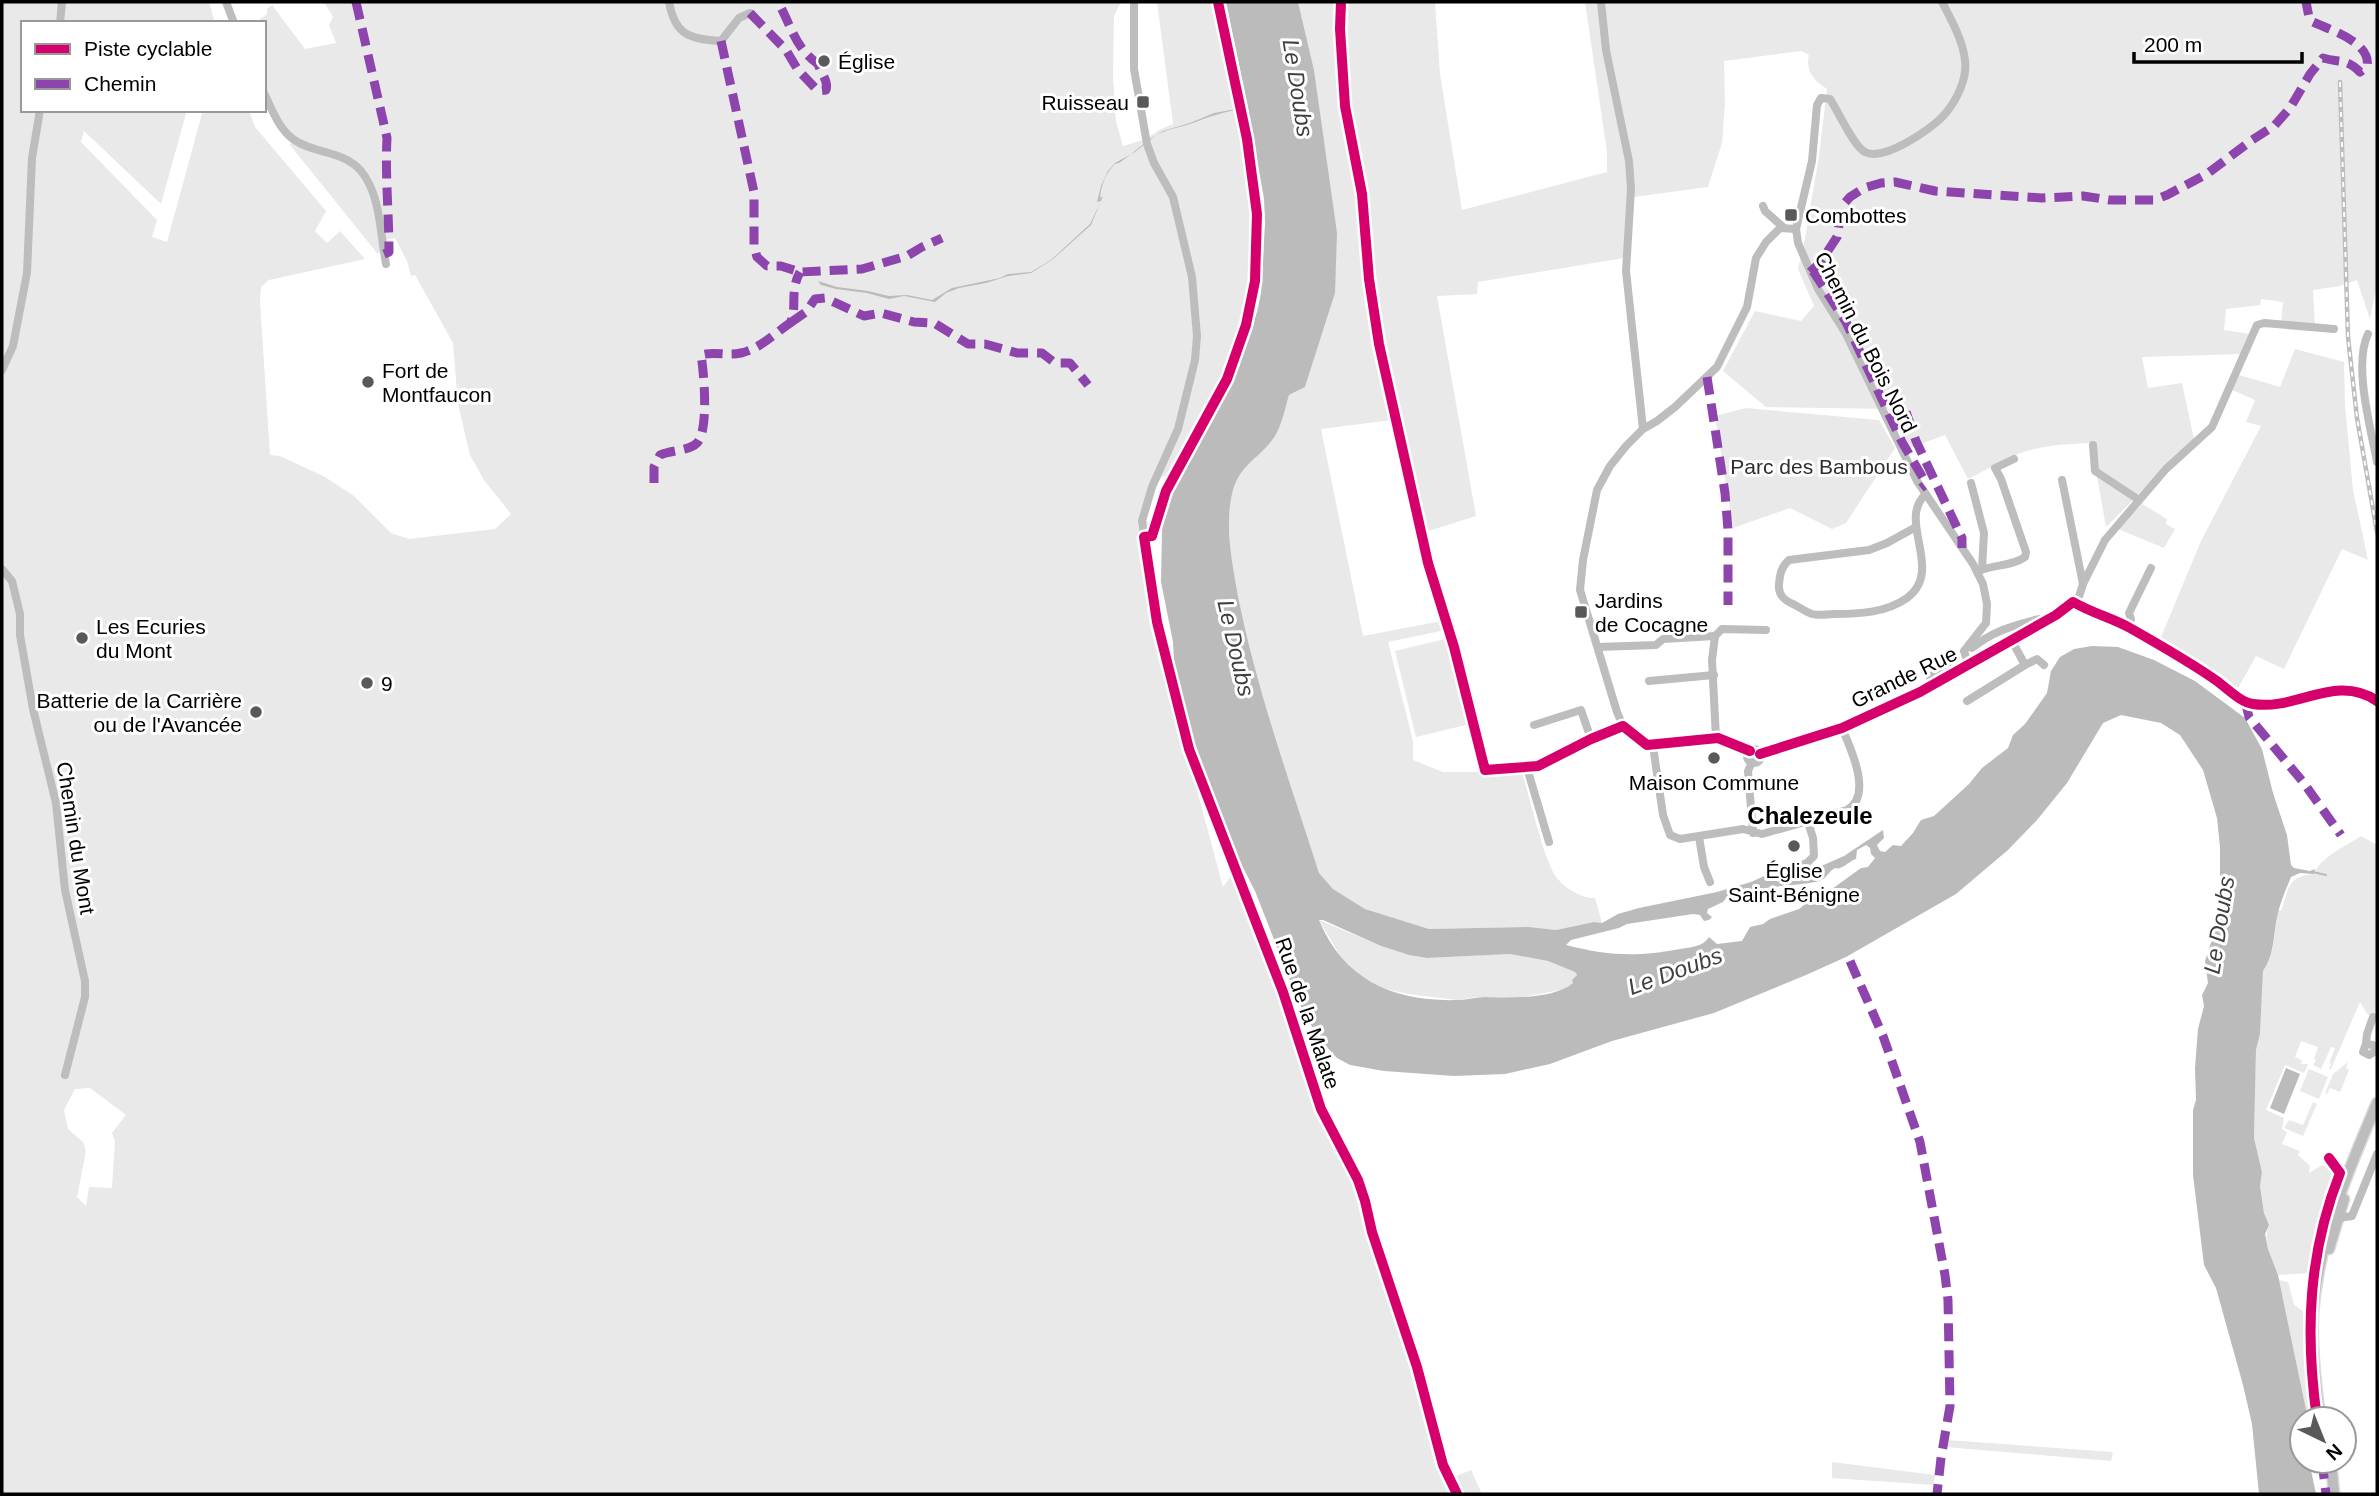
<svg xmlns="http://www.w3.org/2000/svg" width="2379" height="1496" viewBox="0 0 2379 1496" font-family="Helvetica,sans-serif">
<style>
.green{fill:#e9e9e9;fill-rule:evenodd}
.water{fill:#bbb;fill-rule:evenodd}
.lines{fill:none;stroke-linecap:round;stroke-linejoin:round}
.stream{stroke:#bbb;stroke-width:2}
.major-casing{stroke:#dbdbdb;stroke-width:13}
.minor{stroke:#bdbdbd;stroke-width:8}
.major{stroke:#bdbdbd;stroke-width:10}
.rail-casing{stroke:#bdbdbd;stroke-width:4.5}
.rail{stroke:#fff;stroke-width:2;stroke-dasharray:5;stroke-linecap:butt}
.quiet{stroke:#8e44ad;stroke-width:9;stroke-dasharray:18 9;stroke-linecap:butt}
.cycleway-casing{stroke:#fff;stroke-width:15}
.cycleway{stroke:#d6006c;stroke-width:10}
.poi-dot{fill:#595959;stroke:#fff;stroke-width:2.5}
.labels{text-anchor:middle;dominant-baseline:central;stroke-width:6;stroke-linejoin:round;paint-order:stroke}
.poi-label{font-size:21px;fill:#000;stroke:#fff;text-anchor:start}
.street-label{font-size:21px;fill:#000;stroke:#fff}
.park-label{font-size:21px;fill:#2e2e2e;stroke:#fff}
.water-label{font-size:23px;font-style:italic;fill:#3f3f3f;stroke:#fff}
.quarter-label{font-size:24px;font-weight:bold;fill:#000;stroke:#fff}
</style>
<rect width="100%" height="100%" fill="#fff"/>
<g class="green">
<path d="M2,2H209L215,23H23V110H187L161,204L84,131L81,142L157,220L152,237L167,242L203,110H249L255,127L326,211L315,231L327,243L340,231L365,259L269,280L261,287L260,302L270,455L280,456L325,477L354,496L391,533L409,539L495,529L511,514L484,480L470,455L458,404L453,343L415,275L411,276L407,261L395,238L381,241L383,253H377L290,145L294,138L284,127L264,86V23H255L267,14V9L272,5L305,49L336,43L329,25L333,17L324,2H1121L1114,16L1113,76L1116,122L1123,146L1146,139L1159,130L1173,124L1157,2H1212C1218,37 1232,70 1240,105C1256,166 1265,238 1253,301C1241,363 1206,422 1172,475L1152,478L1142,513L1151,527L1157,618L1185,745L1223,887L1233,873L1286,1011L1330,1138L1355,1189L1449,1494H2ZM90,1088L126,1115L112,1133L115,1141L112,1188L89,1187L86,1206L77,1197L86,1151L83,1142L68,1129L64,1110L75,1089Z"/>
<path d="M1298,2H1435L1440,74L1462,210L1607,172V152L1585,2H2377V284L2370,319L2357,280L2340,286L2313,290L2315,325L2281,322L2283,302L2261,299L2260,305L2226,309L2224,330L2250,334L2241,354L2142,357L2148,388L2182,383L2194,439L2106,527L2091,443C2066,444 2042,445 2018,454C2001,461 1984,471 1968,479L1945,435L1910,448L1892,409L1766,407L1723,371L1755,311L1801,321L1814,306L1798,269L1804,244L1819,156L1827,89C1814,81 1805,71 1809,55L1801,51L1724,61L1725,104L1722,143L1708,187L1634,197L1624,258L1478,282L1477,294L1437,296L1476,516L1416,535L1392,420L1321,429L1363,636L1447,620L1450,629L1388,642L1413,741V760L1443,772H1522C1529,794 1544,862 1557,878C1565,888 1582,899 1595,898L1602,923L1594,922L1556,930L1529,927L1429,929L1365,909L1333,889L1319,873C1290,782 1257,691 1238,596C1232,562 1224,525 1233,490C1241,463 1261,458 1275,436C1282,425 1284,408 1289,395L1305,387L1335,293L1326,159L1314,70Z"/>
<path d="M2295,349L2344,362L2345,405L2353,490L2368,560L2342,549L2284,669L2256,656L2237,690L2161,637L2201,541L2261,426L2246,422L2255,400L2232,390L2239,375L2280,387Z"/>
<path d="M1746,408L1879,420L1895,448L1846,523L1832,529L1790,508L1733,528L1715,416Z"/>
<path d="M2142,504L2167,519L2166,524L2175,529L2164,548L2118,529Z"/>
<path d="M1449,638L1470,724L1416,737L1395,651Z"/>
<path d="M2361,836L2377,845V1026L2373,1017L2368,1015L2360,1002L2331,1069H2329L2331,1064L2329,1063L2335,1048L2331,1047L2321,1069L2313,1065L2316,1060L2314,1059L2318,1047L2301,1041L2295,1057L2302,1060L2301,1064H2308L2304,1073L2285,1065L2266,1110L2284,1118L2282,1129L2287,1132L2282,1144L2300,1151L2298,1155L2310,1166L2309,1173L2322,1165L2338,1171L2339,1176L2319,1230L2310,1273L2278,1275C2272,1258 2262,1242 2269,1225L2264,1213L2260,1186L2262,1172L2254,1138L2256,1050L2260,1034L2263,971C2275,955 2275,929 2278,910L2281,911C2289,889 2287,876 2314,874C2320,857 2346,846 2361,836Z"/>
<path d="M1319,920L1381,946L1409,955L1427,958L1510,954L1548,961L1575,972L1577,975L1573,983L1566,989L1517,998L1477,997L1457,1000L1408,994L1381,988L1356,973L1341,957Z"/>
<path d="M2348,1062L2346,1068L2349,1070L2340,1092L2330,1088L2327,1094L2325,1093L2333,1074Z"/>
<path d="M2309,1069L2328,1077L2319,1099L2300,1091Z"/>
<path d="M2313,1102L2317,1104L2303,1136L2284,1128L2289,1120L2303,1125Z"/>
<path d="M2279,1280L2288,1282L2294,1305L2303,1311L2313,1419H2308Z"/>
<path d="M1947,1440L2113,1452L2111,1461L1946,1447Z"/>
<path d="M1832,1462L1935,1475L1934,1485L1832,1478Z"/>
<path d="M1471,1470L1482,1494H1462L1454,1477Z"/>
</g>
<g class="water">
<path d="M1226,2H1298L1314,70L1337,233L1335,293L1305,387L1289,395C1285,408 1282,425 1275,436C1261,458 1241,463 1233,490C1224,525 1232,561 1238,596C1257,691 1290,782 1319,873L1333,889L1365,909L1429,929L1529,927L1556,930L1594,922L1602,923L1618,914L1639,908L1717,892L1751,882L1771,873L1810,871L1844,856L1883,830L1884,838L1877,845L1880,851L1885,852L1893,845L1901,846L1913,833L1921,820L1934,816L1969,784L1982,768L2008,748L2013,735L2025,724L2047,693L2051,671L2060,657L2074,649L2092,646L2118,647L2154,660L2195,681L2245,718L2262,749L2273,793L2287,835L2291,865L2294,868L2310,871L2315,869L2314,874L2300,873L2291,877C2287,887 2282,898 2279,909C2273,929 2276,953 2263,971L2260,1034L2256,1050L2254,1138L2262,1172L2260,1186L2264,1213L2269,1225L2265,1234L2268,1249L2278,1275L2308,1419H2302V1461H2312L2311,1470L2316,1494H2259L2252,1424L2243,1385L2216,1288L2204,1265L2193,1175V1110L2196,1100L2195,1068L2198,1029L2204,1006L2202,995L2208,983L2205,961L2220,916V847L2217,818L2203,770L2180,735L2161,723L2121,715L2103,723L2067,783L2037,820L2008,850L1956,894L1846,957L1806,975L1714,1013L1612,1041L1550,1064L1505,1074L1454,1076L1384,1071L1350,1065L1337,1058L1317,1036L1299,1003L1255,891L1238,858L1204,774L1189,729L1174,662L1173,642L1161,582L1162,530L1169,496L1216,411L1240,361L1257,312L1261,293L1265,223L1264,199L1248,108C1225,111 1211,116 1190,124C1181,127 1172,128 1163,132C1148,138 1133,154 1119,163L1115,164C1106,173 1101,185 1100,198L1103,196L1091,225L1052,260L1031,273L1008,276L986,283L959,288L946,293L935,302L904,296L889,299L867,293L836,289L821,285L818,281L837,287L868,291L889,296L907,295L932,300L952,288L1000,278L1008,274L1031,272L1051,260L1090,224L1101,201L1097,202L1101,186L1108,171L1115,163L1135,152L1154,137L1163,131L1190,123L1214,113L1248,107ZM1866,845L1870,848L1871,854L1875,858L1868,867L1861,868L1832,889L1820,892L1799,909L1770,919L1763,924L1750,927L1742,941L1717,944L1709,937C1703,947 1691,947 1680,949C1637,957 1609,956 1566,945L1571,940L1619,928L1627,924L1693,914L1700,915L1704,921L1709,920L1712,917L1707,913L1708,909L1723,902L1727,897H1734L1744,901C1746,899 1747,895 1750,893C1761,885 1803,886 1819,881C1826,879 1827,874 1832,870C1839,865 1834,871 1842,867C1847,865 1850,861 1856,859L1857,850ZM1319,920H1323L1381,946L1409,955L1427,958L1510,954L1548,961L1575,972L1577,975L1572,980L1573,983C1555,999 1509,998 1485,997C1476,997 1467,1000 1458,1000C1395,1002 1344,981 1319,920Z"/>
<path d="M2286,1068L2300,1074L2284,1114L2270,1108Z"/>
</g>
<g class="lines">
<path class="stream" d="M2313,872L2326,875"/>
<defs>
<g id="major">
<path d="M2329,1249L2344,1199"/>
<path d="M2320,1419C2316,1384 2311,1348 2313,1312C2319,1238 2348,1171 2377,1103"/>
<path d="M2331,1461L2334,1494"/>
</g>
</defs>
<use href="#major" class="major-casing"/>
<g class="minor">
<path d="M226,2L234,23"/>
<path d="M669,2C675,35 689,39 721,41L739,18L750,13"/>
<path d="M1134,2V69L1147,144L1154,163L1173,197L1192,277L1197,336L1195,360L1178,429L1152,487L1142,521L1157,622L1189,749L1283,992L1321,1109L1358,1180L1365,1201L1372,1232L1417,1367L1443,1465L1457,1494"/>
<path d="M1601,2L1606,50L1629,161L1631,189L1626,271L1643,429"/>
<path d="M1942,2C1952,21 1968,49 1965,72C1963,87 1954,104 1944,115C1932,129 1883,162 1865,152C1854,147 1838,111 1830,99L1821,98L1817,105L1812,161L1796,229L1798,243L1818,289L1846,334L1917,481L1973,564L1983,584L1987,604L1986,623L1964,651L1969,666"/>
<path d="M60,23L62,2"/>
<path d="M264,93C272,109 278,128 293,139C313,154 343,150 361,171C381,195 380,234 386,264"/>
<path d="M1763,206L1765,211L1783,227"/>
<path d="M2368,334C2353,365 2371,429 2377,462"/>
<path d="M2,370L13,346L27,273L32,158L40,110"/>
<path d="M2093,445L2095,471L2139,500"/>
<path d="M2062,480L2083,584"/>
<path d="M1971,483L1984,533L1982,569"/>
<path d="M1916,527L1887,543L1869,550L1789,560C1781,567 1780,574 1779,584C1778,595 1784,600 1793,604C1799,607 1806,612 1812,614C1819,616 1827,614 1834,614C1858,614 1886,613 1907,598C1945,570 1896,520 1926,494"/>
<path d="M2,569L12,581L20,614V635L33,709L56,803L65,890L85,981V997L65,1075"/>
<path d="M1977,572C1992,564 2011,567 2025,557L2026,552L2001,479L1995,468L2014,459"/>
<path d="M2077,603L2083,584L2105,540L2166,469L2212,427L2257,325L2264,323L2334,329"/>
<path d="M2130,628L2131,619L2129,613L2151,568"/>
<path d="M1715,636L1712,660L1716,738"/>
<path d="M1715,636L1722,629L1766,630"/>
<path d="M1598,647L1656,645L1663,639L1715,636"/>
<path d="M1972,648C1992,632 2011,626 2035,620L2040,619L2043,622"/>
<path d="M2025,665L2037,659L2044,665"/>
<path d="M1649,681L1714,675"/>
<path d="M1932,686L1930,677L1950,662"/>
<path d="M1967,701L2025,665L2012,641"/>
<path d="M1534,725L1581,710L1591,739"/>
<path d="M1653,746L1663,815L1670,835L1680,839L1743,829L1762,834L1847,810C1873,796 1851,749 1842,728"/>
<circle cx="1754" cy="756" r="7"/>
<path d="M1750,751L1718,738L1647,745L1623,726L1617,712L1580,590L1583,560L1597,490L1610,466L1626,446L1643,429L1657,421L1675,407L1717,367L1747,307L1756,258L1766,242L1780,228L1796,229"/>
<path d="M1760,754L1842,728L1920,692L2056,615L2073,602C2092,613 2112,618 2130,628C2160,645 2190,662 2217,681C2228,689 2240,702 2253,704C2296,711 2336,673 2377,701"/>
<path d="M1752,762L1748,771L1753,833"/>
<path d="M1527,768L1549,842"/>
<path d="M1485,770L1538,766L1591,739L1623,726"/>
<path d="M1699,837L1704,867L1710,882"/>
<path d="M1791,869L1807,863L1814,856L1813,838L1808,822"/>
<path d="M2366,1044L2367,1034L2373,1017"/>
<path d="M2373,1045L2366,1044L2363,1052L2369,1055L2374,1052"/>
<path d="M2338,1218L2352,1216L2377,1154"/>
</g>
<use href="#major" class="major"/>
<defs>
<path id="rail" d="M2340,82L2348,337L2357,418L2377,532"/>
</defs>
<use href="#rail" class="rail-casing"/>
<use href="#rail" class="rail"/>
<g class="quiet">
<path d="M356,2L387,138C385,176 389,214 389,252L384,254"/>
<path d="M750,13L786,50L798,70L818,91L826,90C829,82 821,73 818,64C795,48 791,25 778,2"/>
<path d="M721,41L754,192V246L757,257L767,266H781L800,272L862,269L907,256L922,247L942,238"/>
<path d="M1813,271L1846,322L1902,442L1923,478L1925,485L1921,488"/>
<path d="M1810,272L1820,263L1837,237L1842,206L1850,197L1864,188L1881,183L1895,182L1935,191L2042,198L2083,196L2110,200H2154L2167,195L2207,174L2252,140L2274,126L2290,108L2310,74L2323,58C2340,63 2346,58 2360,72L2367,67C2372,42 2330,30 2313,22L2309,17L2306,2"/>
<path d="M790,323L806,312L815,299L825,298L864,316L881,313L914,322L934,323L968,344H985L1017,353H1042L1055,363H1070L1088,385"/>
<path d="M1707,377L1725,493L1728,530V605"/>
<path d="M1906,412L1916,441L1962,538V548"/>
<path d="M654,483V467L660,455C671,450 689,451 697,443C709,431 704,372 701,355C714,351 728,356 741,353C761,348 774,334 790,323C798,308 789,292 800,272"/>
<path d="M2245,701L2249,717L2303,782L2341,835"/>
<path d="M1850,961L1883,1036L1920,1142L1945,1275L1948,1300L1950,1406L1941,1458L1937,1494"/>
<path d="M2322,1461L2326,1494"/>
</g>
<defs>
<g id="cycleway">
<path d="M1218,2L1247,139L1257,214L1255,281L1246,325L1227,379L1166,491L1152,536L1144,537L1157,622L1189,749L1283,992L1321,1109L1358,1180L1365,1201L1372,1232L1417,1367L1443,1465L1457,1494"/>
<path d="M1341,2L1340,29L1345,106L1362,194L1369,279L1379,344L1428,563L1454,647L1485,770L1538,766L1591,739L1623,726L1647,745L1718,738L1750,751"/>
<path d="M1760,754L1842,728L1920,692L2056,615L2073,602C2092,613 2112,618 2130,628C2160,645 2190,662 2217,681C2228,689 2240,702 2253,704C2296,711 2336,673 2377,701"/>
<path d="M2317,1419C2305,1333 2308,1254 2340,1173L2329,1158"/>
</g>
</defs>
<use href="#cycleway" class="cycleway-casing"/>
<use href="#cycleway" class="cycleway"/>
</g>
<g class="poi-dot">
<circle cx="824" cy="61" r="7"/>
<rect x="1136" y="95" width="14" height="14" rx="3.5"/>
<rect x="1784" y="208" width="14" height="14" rx="3.5"/>
<circle cx="368" cy="382" r="7"/>
<rect x="1574" y="605" width="14" height="14" rx="3.5"/>
<circle cx="82" cy="638" r="7"/>
<circle cx="367" cy="683" r="7"/>
<circle cx="256" cy="712" r="7"/>
<circle cx="1714" cy="758" r="7"/>
<circle cx="1794" cy="846" r="7"/>
</g>
<g class="labels">
<g class="poi-label">
<text x="838" y="61">Église</text>
<text x="1129" y="102" text-anchor="end">Ruisseau</text>
<text x="1805" y="215">Combottes</text>
<text x="382" y="370">Fort de<tspan x="382" dy="24">Montfaucon</tspan></text>
<text x="1595" y="600">Jardins<tspan x="1595" dy="24">de Cocagne</tspan></text>
<text x="96" y="626">Les Ecuries<tspan x="96" dy="24">du Mont</tspan></text>
<text x="381" y="683">9</text>
<text x="242" y="700" text-anchor="end">Batterie de la Carrière<tspan x="242" dy="24">ou de l'Avancée</tspan></text>
<text x="1714" y="782" text-anchor="middle">Maison Commune</text>
<text x="1794" y="870" text-anchor="middle">Église<tspan x="1794" dy="24">Saint-Bénigne</tspan></text>
</g>
<g class="street-label">
<text transform="translate(1866 342) rotate(63)">Chemin du Bois Nord</text>
<text transform="translate(1904 677) rotate(-26)">Grande Rue</text>
<text transform="translate(76 838) rotate(81)">Chemin du Mont</text>
<text transform="translate(1308 1013) rotate(71)">Rue de la Malate</text>
</g>
<g class="park-label">
<text x="1819" y="466">Parc des Bambous</text>
</g>
<g class="water-label">
<text transform="translate(1298 88) rotate(81)">Le Doubs</text>
<text transform="translate(1236 648) rotate(77)">Le Doubs</text>
<text transform="translate(2219 925) rotate(-81)">Le Doubs</text>
<text transform="translate(1675 971) rotate(-20)">Le Doubs</text>
</g>
<g class="quarter-label">
<text x="1810" y="815">Chalezeule</text>
</g>
</g>
<rect width="2379" height="1496" fill="none" stroke="#000000" stroke-width="7"/>
<rect x="21" y="21" width="245" height="91" fill="#ffffff" stroke="#999999" stroke-width="2"/>
<rect x="35" y="44" width="35" height="10" fill="#d6006c" stroke="#999999" stroke-width="2"/>
<text x="84" y="56" font-size="21" fill="#000000">Piste cyclable</text>
<rect x="35" y="79" width="35" height="10" fill="#8e44ad" stroke="#999999" stroke-width="2"/>
<text x="84" y="91" font-size="21" fill="#000000">Chemin</text>
<g transform="translate(2323 1440) rotate(137)"><circle r="33" fill="#ffffff" stroke="#999999" stroke-width="2"/>
<path d="M0-5L12 26L0 18L-12 26Z" fill="#595959"/>
<text y="-10" font-size="19" font-weight="bold" text-anchor="middle" fill="#000000">N</text>
</g>
<path d="M2134 52v10h168v-10" fill="none" stroke="#000000" stroke-width="3.5"/>
<text x="2144" y="52" font-size="21" fill="#000000" stroke="#ffffff" stroke-width="5" paint-order="stroke">200 m</text>
</svg>
